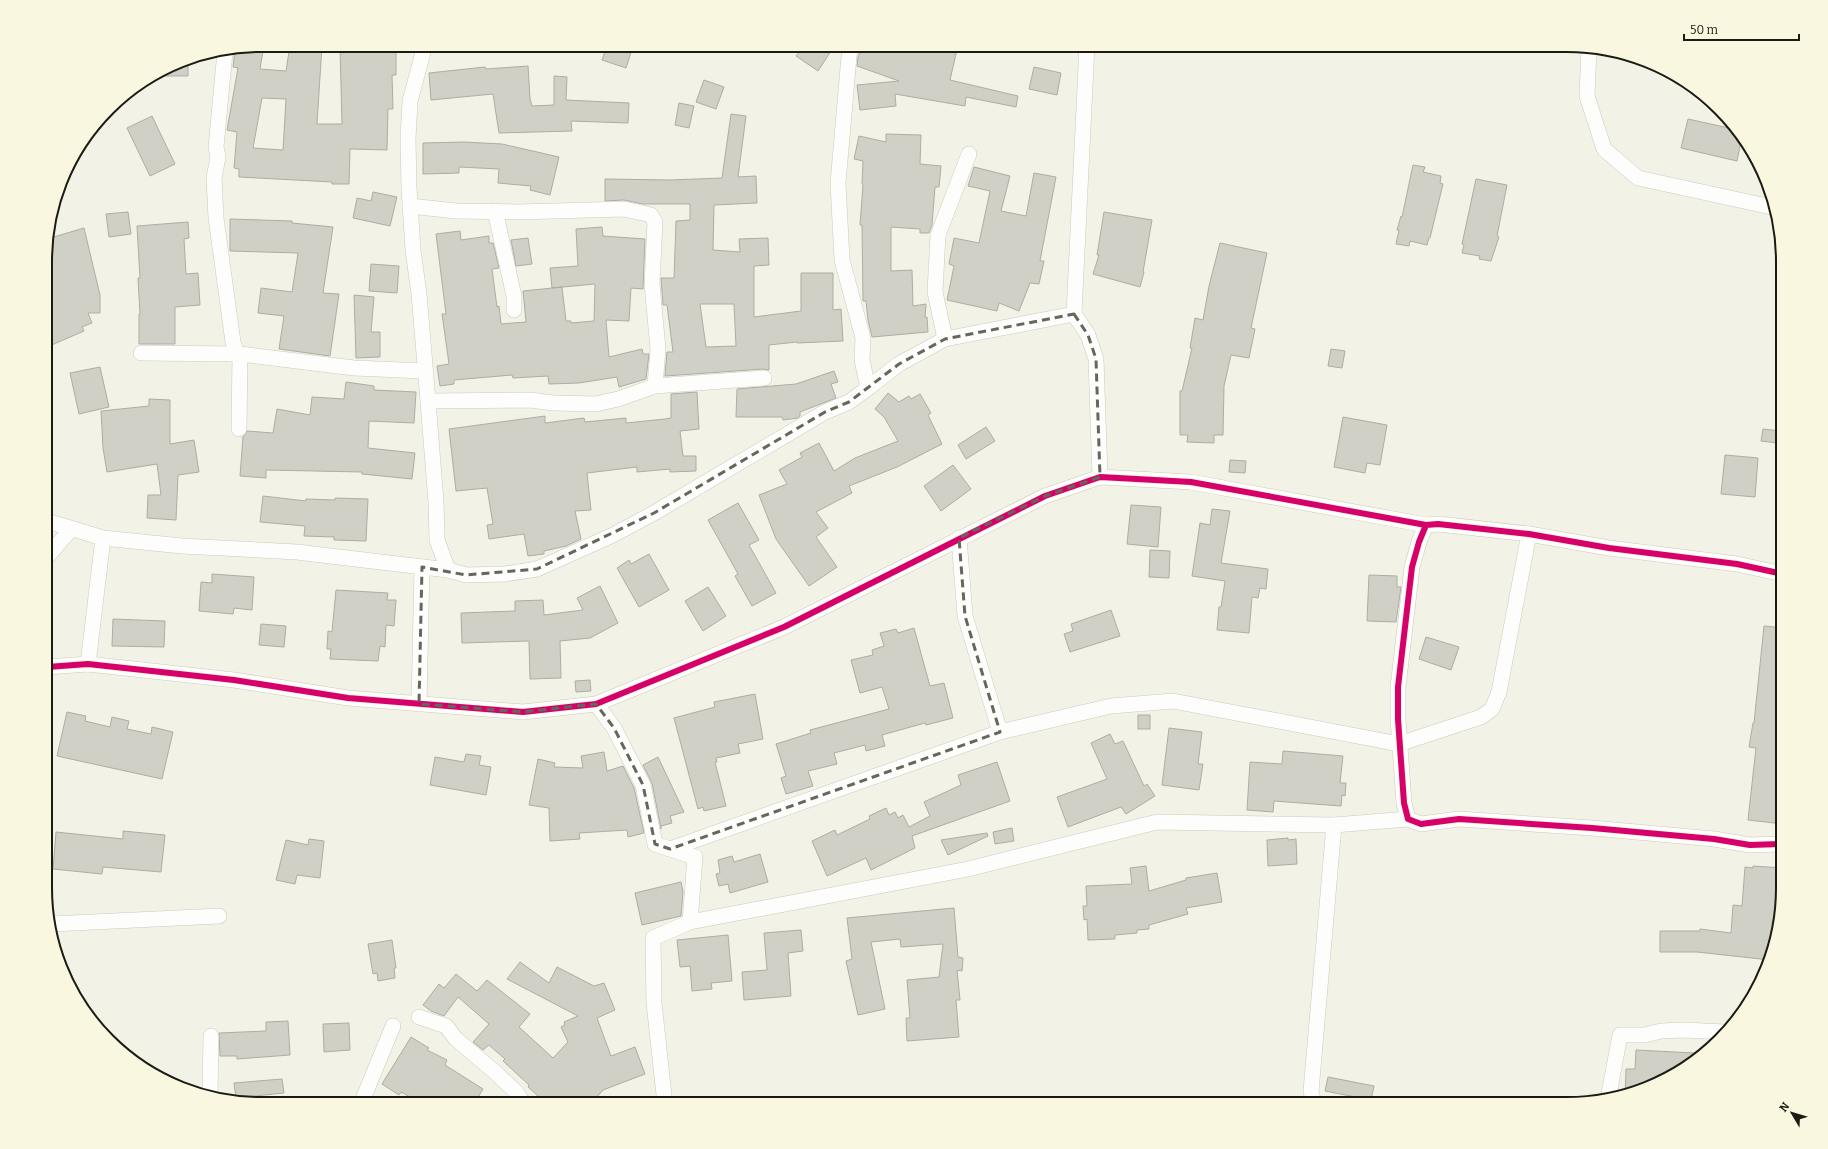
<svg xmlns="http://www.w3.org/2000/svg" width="1828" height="1149" viewBox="0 0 1828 1149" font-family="Bitter,serif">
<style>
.building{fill:#d1d0c7;stroke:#aeada3;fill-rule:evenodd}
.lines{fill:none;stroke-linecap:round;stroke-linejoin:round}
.street-casing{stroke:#cbcac1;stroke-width:16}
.street{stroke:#fdfdfb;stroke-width:15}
.cycleway-casing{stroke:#f9f7e0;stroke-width:8}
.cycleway{stroke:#d6006c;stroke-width:6}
.marked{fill:none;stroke:#67665d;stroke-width:3;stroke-dasharray:8 5;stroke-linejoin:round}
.rim{fill:none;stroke:#1c1b13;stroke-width:2}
</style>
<rect width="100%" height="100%" fill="#f3f2e6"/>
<g class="building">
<path d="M264,45L260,69L286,71L290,45H322L317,124H342L340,47L396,46V75H392L393,109H388L387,150L350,149L349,184H332V182L239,177V169L234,168L237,132L227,130L238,68L233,67L235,50ZM262,98L286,99L283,150L253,148Z"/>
<path d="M607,45H618L632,49L626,68L602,60Z"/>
<path d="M804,45H835L818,71L796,56Z"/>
<path d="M862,45H958L950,80L1018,96L1016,107L966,97L965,106L895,94L896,106L860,110L857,85L899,81L857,66L858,57Z"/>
<path d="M188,59V76H155L179,61Z"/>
<path d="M528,66L530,99L532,106L554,105V76L567,77L566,100L629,103L628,123L571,121L572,131L499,133L493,94L431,100L429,73L485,67L486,69Z"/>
<path d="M1034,67L1061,73L1057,95L1029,89Z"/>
<path d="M704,80L724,87L716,109L696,102Z"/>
<path d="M679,103L694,106L689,128L675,125Z"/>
<path d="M731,114L746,116L738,177L756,176L757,203L714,205L713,250L740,252L739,239L768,238L769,265L754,266V317L801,311V273H833V310L841,309L843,341L797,343V342L769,345V370L763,369L665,376L667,352H673L667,305H663L661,278H674L676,221L690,220V204H643L624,200L605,201V179L670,180L722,178ZM700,304H734L736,346L706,347Z"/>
<path d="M152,116L175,164L150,176L127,128Z"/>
<path d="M1688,119L1738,130L1742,137L1737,161L1681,148Z"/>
<path d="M886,134L921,135L920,164L941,166L939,187H935L932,225L929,233H920V229L891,227V271L912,270L913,306L926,304L925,317H927L928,332L872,337L868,320L866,301H863L862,225H860L863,185L862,184L863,161L854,159L859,136L886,142Z"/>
<path d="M464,142L502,144L559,157L550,195L530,190L531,186L498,183L499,169L459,167V173L423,174V143Z"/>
<path d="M1413,165L1425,167L1423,172L1441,176L1440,183L1443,184L1430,238H1429L1427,245L1410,241L1409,246L1396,244L1399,230H1397L1401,216L1402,217Z"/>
<path d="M974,167L1010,176L1001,211L1026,216L1034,173L1056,177L1040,261H1044L1039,284L1030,283L1019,311L999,303L997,311L947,300L954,266L949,264L954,238L979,243L990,191L968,186Z"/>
<path d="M1476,179L1507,185L1497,236L1499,237L1491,261L1479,259L1480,256L1462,253L1464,245L1462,244Z"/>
<path d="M373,192L397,197L390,226L353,218L357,198L371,201Z"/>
<path d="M128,212L131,234L109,237L106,214Z"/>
<path d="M1104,212L1152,220L1143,272H1144L1140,287L1093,274L1099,255H1097Z"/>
<path d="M230,219L292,221V223L333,227L323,293L339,294L330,356L279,349L284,316L258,313L261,288L292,292L298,253L230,251Z"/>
<path d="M188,222L189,238L184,239L186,274L198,273L200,305L175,307V344H139V314H140L138,278H140L137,226Z"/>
<path d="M602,227L603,236L645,239L643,289L631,288L629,321L606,320L609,357L642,349L643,354H649L646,379L619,387L617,377L579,383L549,384L548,376L513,378L512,375L454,380V384L440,386L437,366L449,364L442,314H446L436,234L460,231L461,240L489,236V243H493L499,268L492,269L497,307L499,306L501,324L526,322L523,291L562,287L566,321H571V323L594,321L595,284L552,288L550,268L578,266L576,229Z"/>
<path d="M84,228L100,295V313H88L92,323L82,327L84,331L47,347V239Z"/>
<path d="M528,238L532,264L516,266L511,240Z"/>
<path d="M1220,243L1267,253L1251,328L1255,329L1249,358L1231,355L1224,386L1223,435H1214V443L1187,442L1188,435H1180V391H1182L1192,348H1190L1195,318L1203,320L1209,286Z"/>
<path d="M371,264L399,266L397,293L369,291Z"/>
<path d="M354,295L374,297L371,332H380V357L356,358Z"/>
<path d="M1331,349L1345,351L1342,368L1328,366Z"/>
<path d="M100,367L109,407L79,414L70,373Z"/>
<path d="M834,371L838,382L831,384L836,398L800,412V416L798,418L783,420L782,417H736L737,389L796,384Z"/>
<path d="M346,382L374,386V390L416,392L414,423L369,421L368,448L415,453L412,479L362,474V472L266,470V478L240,476L243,437L247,431L273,433L277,409L310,415L312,397L344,399Z"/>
<path d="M697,392L699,429L680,431L683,456H696V471L670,472V469L637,472V467L587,473L591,510L575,511L581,539L566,546L544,551V554L528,556L524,534L489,539L487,525L493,524L487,488L456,491L449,429L545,416V423L584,418L585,422L626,418V423L665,419L671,418V394Z"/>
<path d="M888,393L899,402L909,396L911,399L920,394L931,413L928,415L942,444L897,467L849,486L852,493L816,512L828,528L816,537L837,567L809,586L776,539L759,495L787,484L779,470L802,457L800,453L819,443L834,471L855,458L898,441L884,417L875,409Z"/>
<path d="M149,399L170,400V444L194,440L199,472L178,475L176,520L147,518L148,495H161L157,464L107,472L103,448L101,411L149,406Z"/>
<path d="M1343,417L1387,425L1380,465L1367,463L1365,473L1334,467Z"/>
<path d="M986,427L995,441L966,459L958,445Z"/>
<path d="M1763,429L1780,431L1778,443L1761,441Z"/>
<path d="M1725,455L1758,458L1755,497L1721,494Z"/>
<path d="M1230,460L1246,461L1245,473L1229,472Z"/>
<path d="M953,465L971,489L941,511L924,486Z"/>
<path d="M263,496L306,501V499L335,500V498L368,499L366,541L334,540V537L304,536L305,526L260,522Z"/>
<path d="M738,503L759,540L749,545L776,593L752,606L735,576L738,574L708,520Z"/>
<path d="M1131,505L1161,507L1158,547L1127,544Z"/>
<path d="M1212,509L1230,511L1221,563L1268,569L1266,589L1260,588L1258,598L1252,597L1249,633L1217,630L1219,607H1221L1225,581L1192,576L1200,523L1210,525Z"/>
<path d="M1150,550L1170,551L1169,578L1149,577Z"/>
<path d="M649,554L669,590L639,607L617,568L629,560L631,564Z"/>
<path d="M212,574L254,577L252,610L234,608L233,614L199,611L201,582L212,583Z"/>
<path d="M1369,575L1397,576V587H1401L1396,622L1367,621Z"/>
<path d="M600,586L618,623L590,638L560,641L561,678L530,679L529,641L462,643L461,613L515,611V601L543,600L544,615L583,610L577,598Z"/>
<path d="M708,587L726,616L703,631L685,601Z"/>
<path d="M336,590L388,593L387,600H396L394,626L386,625L385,647L380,646L378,661L330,659L331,649H327L328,631L332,632Z"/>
<path d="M1111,610L1120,636L1070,652L1064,634L1073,631L1071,624Z"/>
<path d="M113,619L165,621L164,647L112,646Z"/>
<path d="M261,624L286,626L284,647L259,645Z"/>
<path d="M1764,626L1783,628V824L1748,820L1756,748L1749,747L1753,723H1754Z"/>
<path d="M914,628L930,686L944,683L953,718L926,725L925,723L882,735L885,746L866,751L865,745L834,753L837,764L808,771L813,786L786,794L781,778L786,776L776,744L811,733L810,730L889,709L882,687L860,693L851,660L873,655L872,650L884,646L880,633L896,629L898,633Z"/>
<path d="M1426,637L1459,647L1451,670L1419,659Z"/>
<path d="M590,680L591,691L576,692L575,681Z"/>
<path d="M755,694L763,739L738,744L740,753L716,758L717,762H715L726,806L704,811L703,807L698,809L674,718L715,707L714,702Z"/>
<path d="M67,712L86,716L85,721L110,727L112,717L129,721L127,729L151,734L152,727L173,732L162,779L57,756Z"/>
<rect x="1138" y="715" width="12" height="14"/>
<path d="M1169,728L1202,732L1198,764H1203L1199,790L1162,785Z"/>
<path d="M1110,734L1115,744L1123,741L1144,786L1147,784L1155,796L1126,814L1121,807L1068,827L1057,797L1107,779L1091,743Z"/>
<path d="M1283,751L1343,756L1340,783H1346L1345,796L1342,795L1341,806L1274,801L1273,812L1247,810L1250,762L1282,764Z"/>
<path d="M604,752L607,771L623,766L634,788L644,833L628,837L627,830L579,833L580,839L550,841L549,808L529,805L538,759L555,763L554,767L583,768L581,756Z"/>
<path d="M466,754L481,756L479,765L491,767L486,795L430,785L435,757L464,762Z"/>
<path d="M658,757L684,812L670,816L672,823L661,826V829L652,783L643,765Z"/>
<path d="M997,762L1010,801L912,836L915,848L871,870L866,858L827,876L812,841L835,830L837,835L870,819L869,816L886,808L889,815L895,812L898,818L903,815L909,827L930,816L924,802L961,785L958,775Z"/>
<path d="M1012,828L1014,841L995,844L993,832Z"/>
<path d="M123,831L165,835L161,872L103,867L102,874L53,869L56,832L123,839Z"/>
<path d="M987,833L988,836L948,855L941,840Z"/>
<path d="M1288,838V840L1296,839L1297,864L1268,866L1267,840Z"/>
<path d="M309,839L324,841L320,878L297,875L295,884L276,880L286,840L308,845Z"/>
<path d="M760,854L768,882L730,893L728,884L719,886L716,874L720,873L718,860L732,856L734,862Z"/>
<path d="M1146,866L1149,891L1186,880V878L1217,873L1222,902L1186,908L1188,914L1149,925V929L1137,930V933L1115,935V939L1088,940L1087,919L1084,920L1083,906H1087L1086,886L1132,884L1130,868Z"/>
<path d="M1753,866L1783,868V902L1770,960L1697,952H1660V931H1700V929L1731,933L1733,905L1742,906L1745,867L1753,868Z"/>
<path d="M681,882L683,892L681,916L642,925L635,893Z"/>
<path d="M954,908L958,957L963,958L962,971L957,970L960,1000H956L959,1037L907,1041L906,1018H910L907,980L939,977L943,944L901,947L900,939L871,942L885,1009L858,1015L846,961L852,959L847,918Z"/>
<path d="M801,930L803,951L788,953L791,996L744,1000L742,972L767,970L764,933Z"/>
<path d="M728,935L732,981L711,983L712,989L692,991L690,966L680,967L677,940Z"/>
<path d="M392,940L396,968H394L395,978L378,981L377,973L373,974L368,944Z"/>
<path d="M520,962L549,983L557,967L594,986L604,983L615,1010L597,1018L611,1056L635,1047L645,1074L603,1090L591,1104H547L528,1087L529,1085L503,1061L505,1059L489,1045L483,1050L473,1042L489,1024L458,997L444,1016L431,1011L423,1005L439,984L444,988L456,974L477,991L487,980L530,1014L519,1027L553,1058L568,1042L561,1027L565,1025L564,1022L578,1016L507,979Z"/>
<path d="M288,1021L290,1055L237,1059V1056H220L219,1033L266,1031V1022Z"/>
<path d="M349,1023L350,1050L324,1052L323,1024Z"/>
<path d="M411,1037L429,1048L427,1050L447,1060L445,1065L483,1089L474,1104H423L401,1092L399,1095L382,1084Z"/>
<path d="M1636,1050L1694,1053L1693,1062L1675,1075L1625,1096L1626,1069H1635Z"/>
<path d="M1328,1077L1374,1086L1371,1100L1325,1091Z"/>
<path d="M282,1079L284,1093L236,1098L234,1083Z"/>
</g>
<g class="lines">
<defs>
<g id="street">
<path d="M425,45L410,101L408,139L409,188L413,250L419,294L428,401L436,502L437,540L448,570"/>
<path d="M1589,48L1587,96L1604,149L1638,178L1776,208"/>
<path d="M225,52L216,147L218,157L214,178L216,218L233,342L236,351L240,354L354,368L425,371"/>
<path d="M410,206L456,211L519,212L624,209L651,215L655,222L652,284L658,349L655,386"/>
<path d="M495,211L514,296V310"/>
<path d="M1074,314L1087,45"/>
<path d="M945,339L935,292L938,235L969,154"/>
<path d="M141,353L240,354L239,429"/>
<path d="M868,388L899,364L945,339L1074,314L1088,335L1096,359L1100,477"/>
<path d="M428,401L530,400L554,403L596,404L618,399L655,386L764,378"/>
<path d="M47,521L103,538L182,546L297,552L448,570L466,575L505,574L537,569L613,535L654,513L825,412L849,402L868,388L862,360L863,338L842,260L838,183L850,45"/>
<path d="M959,538L965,616L1000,732"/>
<path d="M47,557L71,529"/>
<path d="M1783,574L1737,564L1609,548L1529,534L1438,524L1426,525L1419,542L1412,567L1398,687V719L1404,803L1408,819L1421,824L1459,819L1592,828L1714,839L1750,845L1783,844"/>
<path d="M88,664L103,538"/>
<path d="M47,667L88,664L234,680L348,698L523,712L596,704L784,627L1045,496L1100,477L1191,482L1426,525"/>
<path d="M419,704L422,567"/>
<path d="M596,704L614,728L643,785L655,844L695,857L690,922L653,938L654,1003L665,1104"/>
<path d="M670,849L1000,732L1111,706L1173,701L1399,744L1481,717L1492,709L1499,692L1529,534"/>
<path d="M48,922L51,924L219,916"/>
<path d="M690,922L968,869L1157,822L1334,825L1408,819"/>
<path d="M419,1017L446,1026L456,1039L496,1073L516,1092L524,1104"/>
<path d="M210,1096L211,1036"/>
<path d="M1608,1099L1620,1035H1645L1661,1031L1683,1030L1725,1032"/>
<path d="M363,1104V1099L393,1026"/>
<path d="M1314,1104L1311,1091L1334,825"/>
</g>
</defs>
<use href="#street" class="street-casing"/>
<use href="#street" class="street"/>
<defs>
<g id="cycleway">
<path d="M1783,574L1737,564L1609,548L1529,534L1438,524L1426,525L1419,542L1412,567L1398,687V719L1404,803L1408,819L1421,824L1459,819L1592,828L1714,839L1750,845L1783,844"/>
<path d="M47,667L88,664L234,680L348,698L523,712L596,704L784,627L1045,496L1100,477L1191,482L1426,525"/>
</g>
</defs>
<use href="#cycleway" class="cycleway-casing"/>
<use href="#cycleway" class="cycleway"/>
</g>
<path class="marked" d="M1074,314L1088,335L1096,359L1100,477L1045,496L959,538L965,616L1000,732L670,849L655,844L643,785L614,728L596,704L523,712L419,704L422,567L466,575L537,569L654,513L825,412L849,402L899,364L945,339Z"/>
<path d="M0 0H1828V1149H0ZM261 52H1567A209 209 0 0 1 1776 261V888A209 209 0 0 1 1567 1097H261A209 209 0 0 1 52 888V261A209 209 0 0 1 261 52Z" fill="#f9f7e0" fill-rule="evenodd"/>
<path class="rim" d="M261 52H1567A209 209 0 0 1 1776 261V888A209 209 0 0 1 1567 1097H261A209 209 0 0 1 52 888V261A209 209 0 0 1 261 52Z"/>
<g transform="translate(1792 1113) rotate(308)" stroke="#f9f7e0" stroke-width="3" paint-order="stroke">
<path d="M0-3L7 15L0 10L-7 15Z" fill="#1c1b13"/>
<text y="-6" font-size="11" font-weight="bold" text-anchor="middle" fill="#1c1b13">N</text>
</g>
<path d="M1684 34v6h115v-6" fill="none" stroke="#1c1b13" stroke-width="2"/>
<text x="1690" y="34" font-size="12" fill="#1c1b13" stroke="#f9f7e0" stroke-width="3" paint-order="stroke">50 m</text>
</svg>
